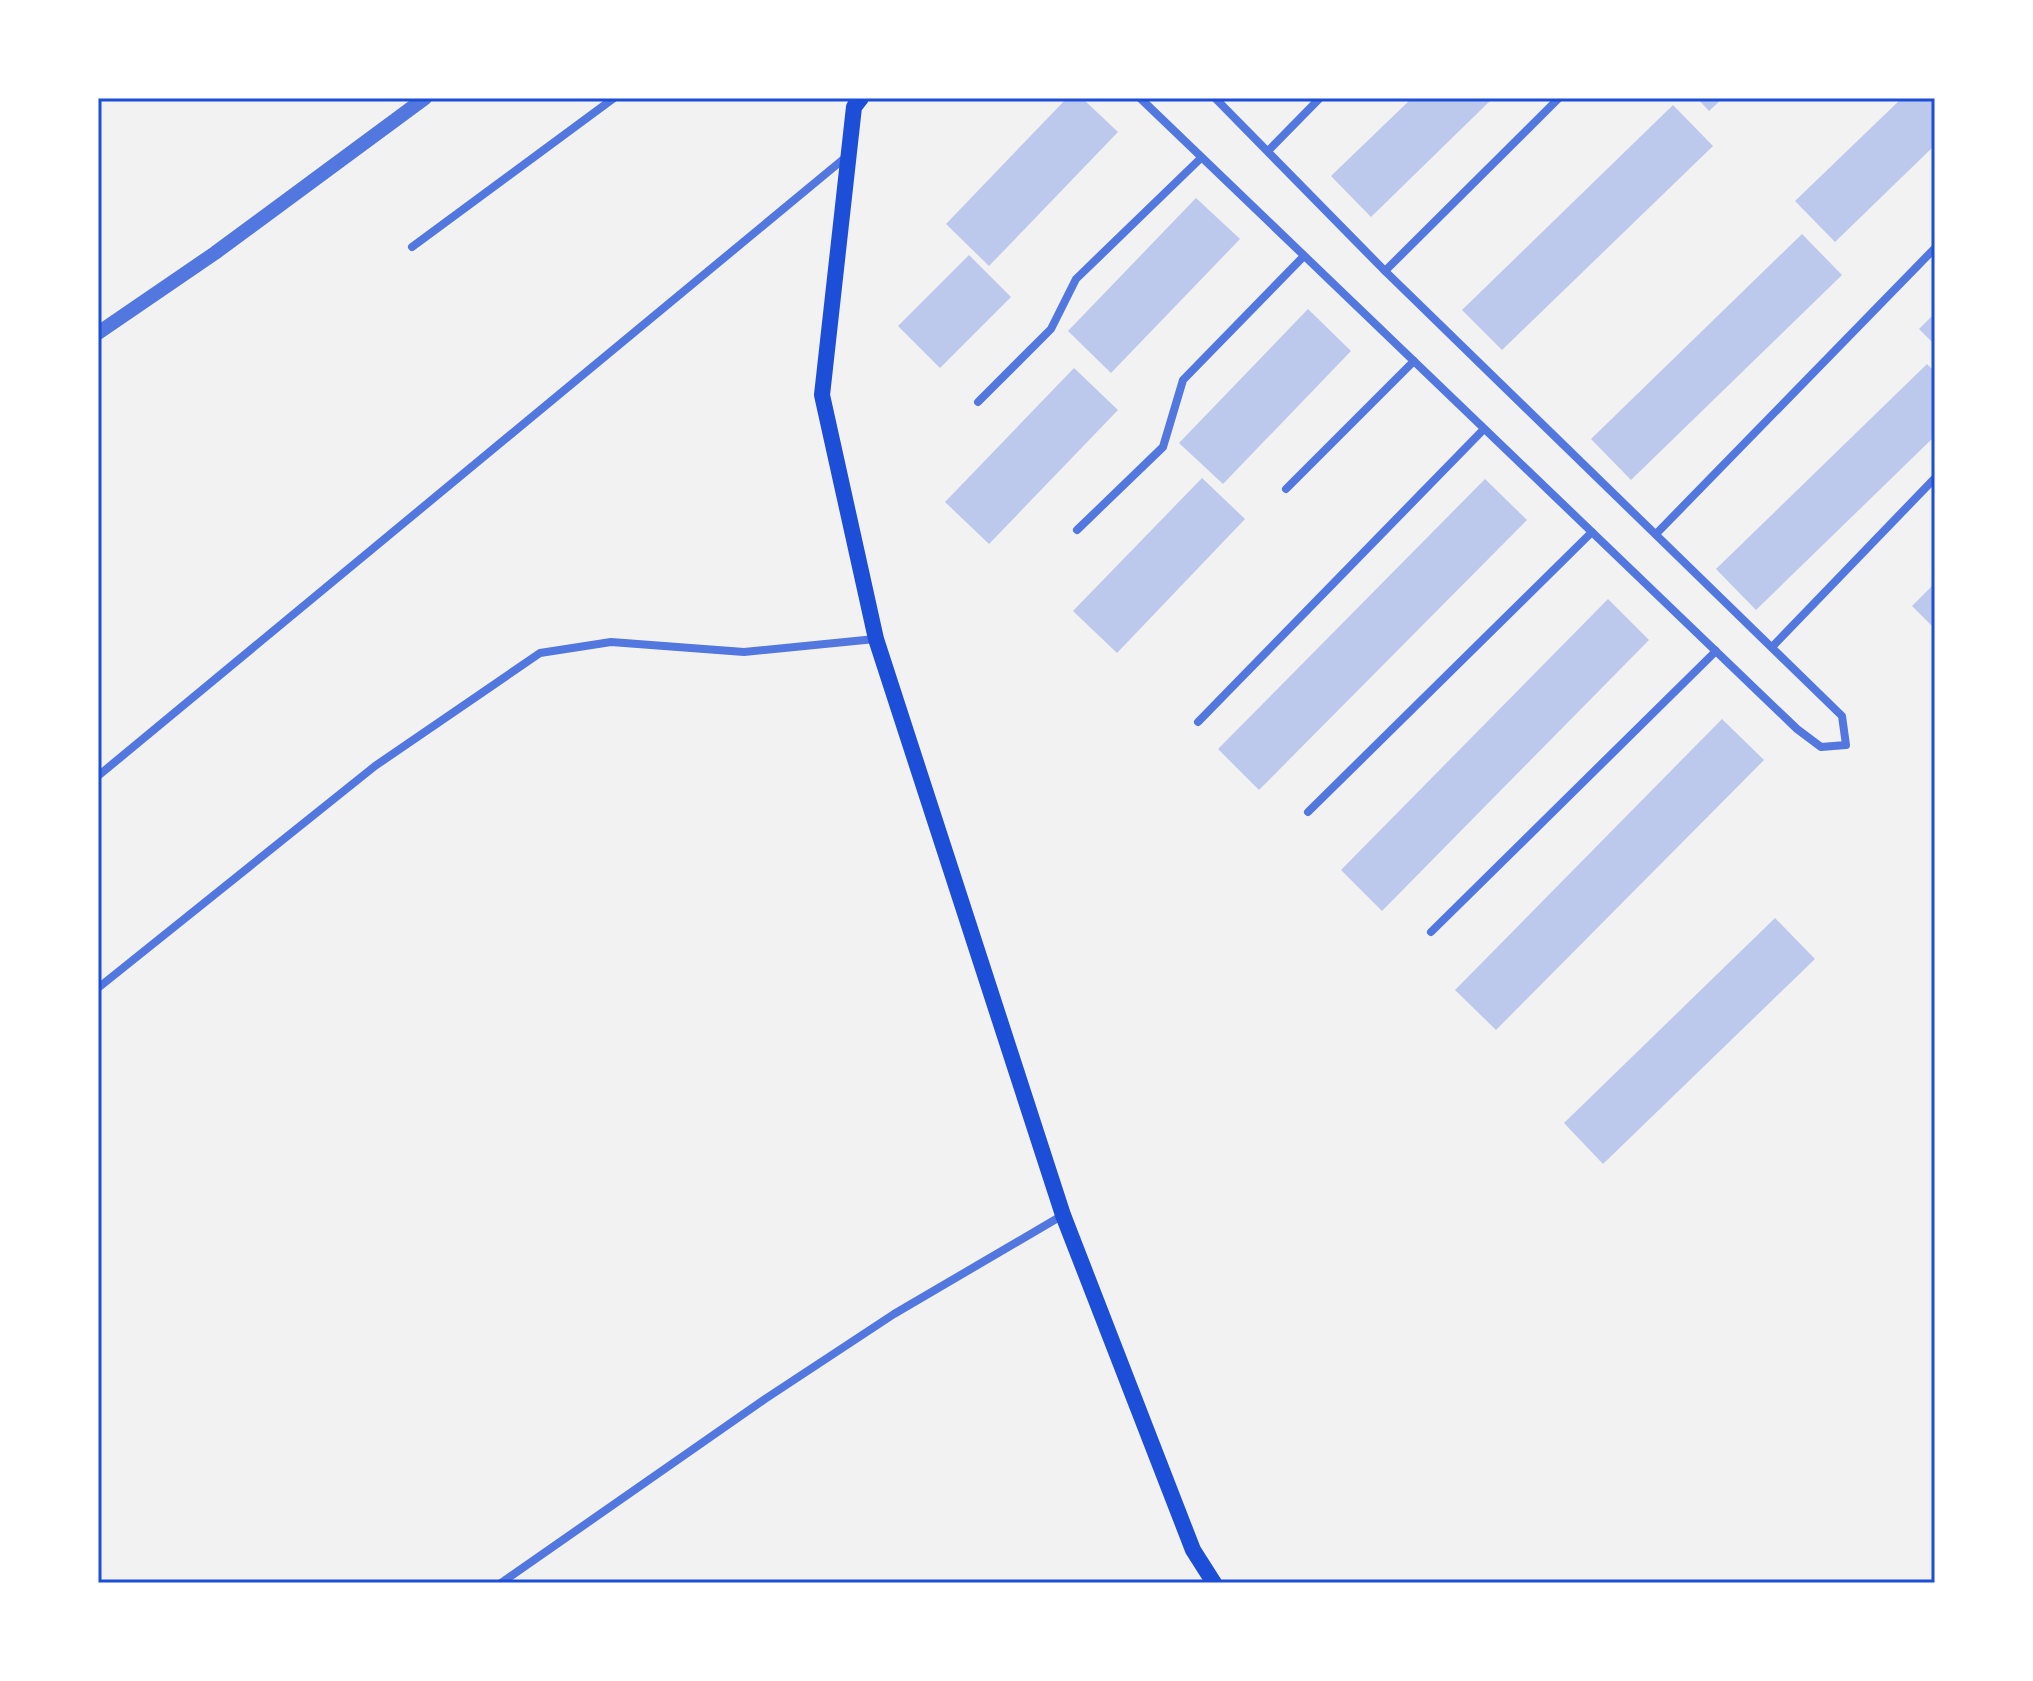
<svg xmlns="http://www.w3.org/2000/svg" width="2033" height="1681" viewBox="0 0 2033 1681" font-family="'Libre Baskerville',serif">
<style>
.building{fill:#bdc9ec}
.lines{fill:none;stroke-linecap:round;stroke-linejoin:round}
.minor{stroke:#5277de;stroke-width:8}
.tertiary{stroke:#5277de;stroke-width:14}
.secondary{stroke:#1d4ed8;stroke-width:16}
.neatline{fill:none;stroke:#1d4ed8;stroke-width:3}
</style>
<rect width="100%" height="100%" fill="#f2f2f2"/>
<g class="building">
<path d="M1067,98H1082L1118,132L989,266L946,224Z"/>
<path d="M1412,98H1493L1371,217L1331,176Z"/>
<path d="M1697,98H1723L1709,111Z"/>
<path d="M1902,98H1935V145L1835,242L1795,201Z"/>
<path d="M1673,105L1713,146L1502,350L1462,310Z"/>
<path d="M1196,198L1240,239L1111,373L1068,331Z"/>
<path d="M1802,234L1842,275L1631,480L1591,439Z"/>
<path d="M969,255L1011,297L940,368L898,326Z"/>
<path d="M1308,309L1351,351L1223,484L1179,443Z"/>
<path d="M1935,313V345L1919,329Z"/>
<path d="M1927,364L1935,372V436L1756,610L1716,569Z"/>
<path d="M1074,368L1118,410L989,544L945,502Z"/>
<path d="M1202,478L1245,519L1117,653L1073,611Z"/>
<path d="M1485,479L1527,520L1259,790L1218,749Z"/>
<path d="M1935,583V629L1912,606Z"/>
<path d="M1608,599L1649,640L1382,911L1341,870Z"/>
<path d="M1722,719L1764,760L1496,1030L1455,990Z"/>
<path d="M1775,918L1815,959L1603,1164L1564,1123Z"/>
</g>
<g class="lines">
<g class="minor">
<path d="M1140,98L1797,729L1821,747L1846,745L1842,716L1385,271L1215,98"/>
<path d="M1268,151L1320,98"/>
<path d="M412,247L614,98"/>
<path d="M1385,271L1559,98"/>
<path d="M978,402L1051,329L1076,279L1201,158"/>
<path d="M1286,489L1414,361"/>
<path d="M1077,530L1163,447L1183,380L1304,256"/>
<path d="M1656,534L1935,248"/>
<path d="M1772,647L1935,478"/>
<path d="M1198,722L1484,429"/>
<path d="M98,776L846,157"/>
<path d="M1308,812L1592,532"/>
<path d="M1431,932L1716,651"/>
<path d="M98,988L375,766L540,653L611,642L744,652L875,639"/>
<path d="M501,1583L765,1399L894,1314L1063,1215"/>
</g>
<path class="tertiary" d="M98,333L215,253L425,98"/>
<path class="secondary" d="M861,98L854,107L822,395L876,639L1063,1215L1193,1550L1214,1583"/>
</g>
<rect width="2033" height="1681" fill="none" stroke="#ffffff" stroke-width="200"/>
<rect x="100" y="100" width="1833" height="1481" class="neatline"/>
</svg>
